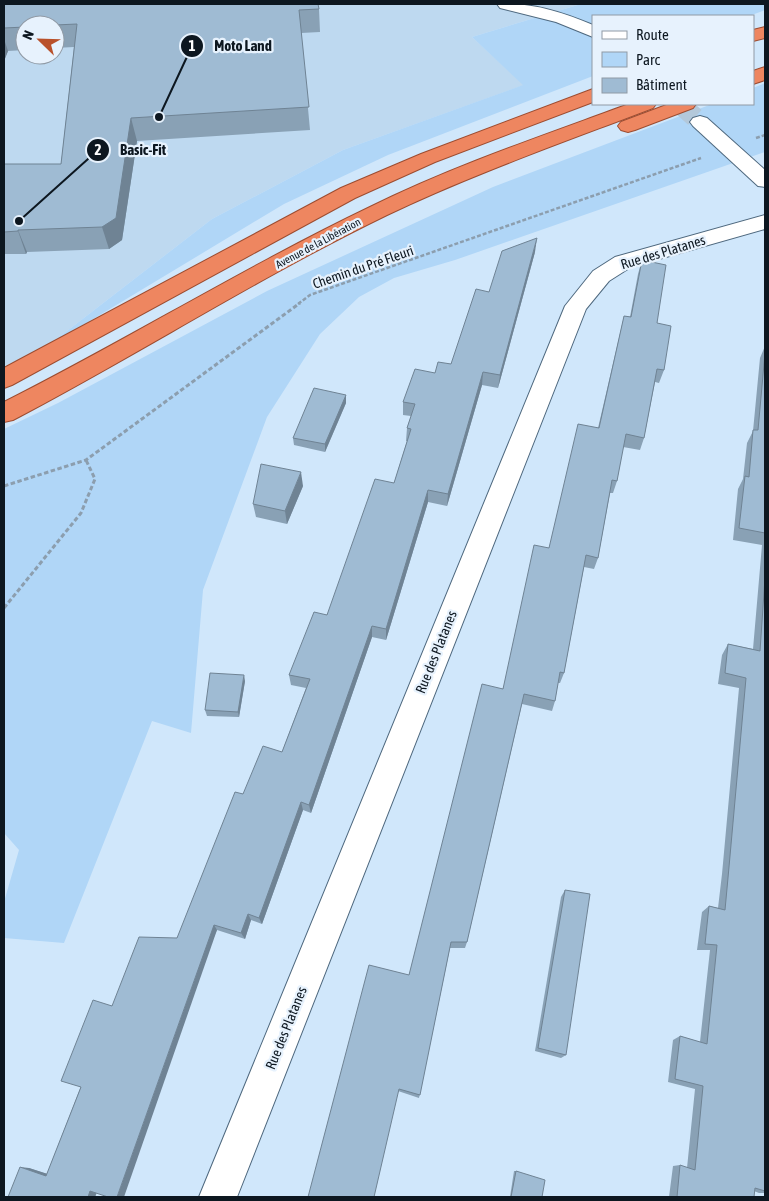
<svg xmlns="http://www.w3.org/2000/svg" width="769" height="1201" viewBox="0 0 769 1201" font-family="'Asap Condensed',sans-serif">
<style>
.built{fill:#bed9f0;fill-rule:evenodd}
.green{fill:#b0d6f7}
.lines{fill:none;stroke-linecap:round;stroke-linejoin:round}
.minor-tunnel{stroke:#b3c8da;stroke-width:20;stroke-dasharray:20 10;stroke-linecap:butt}
.minor-casing{stroke:#4e687e;stroke-width:2}
.trunk-casing{stroke:#9c4c30;stroke-width:2}
.path-far1{stroke:#8c9eae;stroke-width:2.5;stroke-dasharray:4 2;stroke-linecap:butt}
.path{stroke:#8c9eae;stroke-width:3;stroke-dasharray:4.5 2.5;stroke-linecap:butt}
.minor{fill:#fff;fill-rule:evenodd}
.trunk{fill:#ee8660;fill-rule:evenodd}
.wall{fill:#89a1b5}
.shaded-wall{fill:#6f8394}
.building{fill:#9fbbd3;stroke:#6f8394}
.labels{text-anchor:middle;dominant-baseline:central;stroke-width:4.5;stroke-linejoin:round;paint-order:stroke}
.far-street-label{font-size:11px;fill:#0d1720;stroke:#e7f2fd}
.street-label{font-size:14px;fill:#0d1720;stroke:#e7f2fd}
.leader{fill:none;stroke:#0d1720;stroke-width:2}
.callout-dot{fill:#0d1720;stroke:#e7f2fd;stroke-width:2}
.mark-label{font-size:15px;text-anchor:middle;font-weight:bold;fill:#fff}
.callout-label{font-size:15px;text-anchor:middle;font-weight:bold;fill:#0d1720;stroke:#e7f2fd;stroke-width:4.5;stroke-linejoin:round;paint-order:stroke}
</style>
<rect width="100%" height="100%" fill="#d0e7fb"/>
<path class="built" d="M11,4H581L472,37L524,85L343,150L212,219L45,348L4,366V53ZM25,25H55V55H25Z"/>
<g class="green">
<path d="M581,4H765V10L749,16H593V76L388,155L284,204L45,348L212,219L343,150L523,85L472,37Z"/>
<path d="M765,83V152L455,260L394,278L359,297L320,334L267,417L203,590L191,733L152,721L64,943L4,938V902L19,850L4,833V429L58,403L267,291L493,187L712,104H753V88Z"/>
</g>
<g class="lines">
<path class="minor-tunnel" d="M680,104L700,122"/>
<defs>
<g id="minor">
<path d="M497,4C531,2 562,12 593,25V37L556,22L500,8Z"/>
<path d="M700,116L707,118L765,170V187L758,186L693,126L690,122L693,118Z"/>
<path d="M765,215V229L631,267L609,281L586,309L237,1197H199L565,306L593,271L615,257Z"/>
</g>
<g id="trunk">
<path d="M765,27V38L753,41V30Z"/>
<path d="M765,67V80L753,84V71Z"/>
<path d="M593,89V102L435,162L355,198L12,385L4,388V368L341,188L421,154Z"/>
<path d="M629,104H656L653,108C564,142 473,174 387,215C259,277 139,354 13,420L4,422V402C127,340 245,267 370,207C453,166 542,136 629,104Z"/>
<path d="M669,104H696L693,108L635,130L628,132L621,130L618,126L621,122Z"/>
</g>
</defs>
<use href="#minor" class="minor-casing"/>
<use href="#trunk" class="trunk-casing"/>
<g class="path-far1">
<path d="M756,138L765,135"/>
<path d="M298,304L310,295L701,158"/>
</g>
<g class="path">
<path d="M4,486L86,460L300,303"/>
<path d="M4,608L81,513L95,479L86,460"/>
</g>
<use href="#minor" class="minor"/>
<use href="#trunk" class="trunk"/>
</g>
<g class="wall">
<path d="M4,4L319,9L320,32L301,33L310,130L137,141L122,240L109,249L27,252L26,254H4V164H61L74,47L55,48V25H25V50L8,51L4,61Z"/>
<path d="M535,252L498,388L482,385L447,506L428,502L386,640L372,637L311,813L303,810L262,924L251,920L245,939L217,930L95,1197H8L29,1168L47,1174L112,1006L177,938L243,794L282,752L306,688L291,685L289,675L327,615L394,483L407,441H406L407,428L411,416L403,415V402L435,373L451,364L489,292Z"/>
<path d="M642,260L657,323L664,370L659,383L655,382L644,438L640,450L623,447L617,481L613,493H610L598,558L594,569L584,567L564,673L560,683H558L555,701L552,711L522,704L467,942L465,948H450L419,1098L398,1091L409,975L549,548L598,428L621,329L624,316L630,317L638,274Z"/>
<path d="M765,346V1193H759L754,1191V1197H669L673,1166L680,1165L687,1168L695,1089L668,1082L673,1040L680,1036L700,1042L710,950H697L702,912L709,906L718,908L722,874L739,688L718,684L722,655L728,644L753,649L762,545L733,540L738,489L743,479L747,443L753,431L760,358Z"/>
<path d="M346,395V403L325,452L294,445L293,438Z"/>
<path d="M303,486L287,524L256,517L253,504Z"/>
<path d="M245,681L239,717L207,716L205,710Z"/>
<path d="M565,890L566,1055L561,1058L535,1051L561,897Z"/>
<path d="M514,1171H516L542,1197H510Z"/>
</g>
<g class="shaded-wall">
<path d="M4,39L8,51L4,61Z"/>
<path d="M131,118L137,141L122,240L109,249L102,227Z"/>
<path d="M18,230L27,252L26,254L18,231Z"/>
<path d="M537,238L535,252L498,388L500,375Z"/>
<path d="M483,372L482,385L447,506L448,494Z"/>
<path d="M346,395V403L325,452V444Z"/>
<path d="M301,472L303,486L287,524L285,511Z"/>
<path d="M428,490V502L386,640V629Z"/>
<path d="M372,626V637L311,813L309,805Z"/>
<path d="M244,675L245,681L239,717L238,712Z"/>
<path d="M301,802L303,810L262,924L259,918Z"/>
<path d="M248,914L251,920L245,939L241,933Z"/>
<path d="M214,925L217,930L124,1197H117Z"/>
<path d="M20,1167L29,1168L54,1176H46Z"/>
<path d="M90,1191H97L95,1197H88Z"/>
</g>
<g class="building">
<path d="M4,4H318L319,9L299,10L309,107L131,118L116,218L102,227L18,230V231L4,232V164H61L77,24L55,25H25V27L4,28Z"/>
<path d="M537,238L500,375L483,372L448,494L428,490L386,629L372,626L309,805L301,802L259,918L248,914L241,933L214,925L117,1197H108L90,1191L88,1197H8L20,1167L46,1176L81,1087L61,1081L93,1000L112,1006L139,937L177,938L235,792L243,794L263,746L282,752L310,679L289,675L314,612L327,615L375,479L394,483L411,429L407,428L415,404L403,402L415,369L435,373L438,362L451,364L476,289L489,292L502,251Z"/>
<path d="M642,260L666,265L657,323L671,326L664,370L657,369L644,438L626,434L617,481L612,480L598,558L586,555L564,673L560,672L555,701L524,694L467,942H451L420,1095L399,1089L374,1197H308L369,965L409,975L482,684L503,689L534,545L549,548L578,424L599,428L624,316L631,317Z"/>
<path d="M765,353V533L739,528L745,476L749,477L753,430H758Z"/>
<path d="M314,388L346,395L325,444L293,438Z"/>
<path d="M261,464L301,472L285,511L253,504Z"/>
<path d="M765,578V1191L755,1188L754,1197H677L680,1165L695,1170L703,1086L675,1079L680,1036L707,1044L717,945L705,944L709,906L725,910L729,867L746,678L725,673L728,644L760,651Z"/>
<path d="M210,673L244,675L238,712L205,710Z"/>
<path d="M565,890L590,894L566,1055L538,1048Z"/>
<path d="M516,1171L545,1180L542,1197H511Z"/>
</g>
<g class="labels">
<g class="far-street-label">
<text transform="translate(318 243) rotate(-28)">Avenue de la Libération</text>
</g>
<g class="street-label">
<text transform="translate(663 252) rotate(-17)">Rue des Platanes</text>
<text transform="translate(363 267) rotate(-19)">Chemin du Pré Fleuri</text>
<text transform="translate(436 652) rotate(-68)">Rue des Platanes</text>
<text transform="translate(286 1028) rotate(-68)">Rue des Platanes</text>
</g>
</g>
<path class="leader" d="M159 117L192 46M19 221L98 150"/>
<g class="callout-dot">
<circle cx="159" cy="117" r="5"/>
<circle cx="19" cy="221" r="5"/>
<circle cx="192" cy="46" r="12"/>
<circle cx="98" cy="150" r="12"/>
</g>
<g class="mark-label">
<text x="192" y="51">1</text>
<text x="98" y="155">2</text>
</g>
<g class="callout-label">
<text x="243" y="51">Moto Land</text>
<text x="143" y="155">Basic-Fit</text>
</g>
<rect width="769" height="1201" fill="none" stroke="#0d1720" stroke-width="10"/>
<rect x="592" y="15" width="162" height="90" fill="#e7f2fd" stroke="#909aa5"/>
<rect x="602" y="31" width="25" height="8" fill="#ffffff" stroke="#909aa5"/>
<text x="636" y="40" font-size="15" fill="#0d1720">Route</text>
<rect x="602" y="52" width="25" height="15" fill="#b0d6f7" stroke="#909aa5"/>
<text x="636" y="65" font-size="15" fill="#0d1720">Parc</text>
<rect x="602" y="78" width="25" height="15" fill="#9fbbd3" stroke="#909aa5"/>
<text x="636" y="90" font-size="15" fill="#0d1720">Bâtiment</text>
<g transform="translate(40 40) rotate(293)"><circle r="24" fill="#e7f2fd" stroke="#909aa5"/>
<path d="M0-4L9 19L0 12L-9 19Z" fill="#b9512b"/>
<text y="-8" font-size="14" font-weight="bold" text-anchor="middle" fill="#0d1720">N</text>
</g>
</svg>
